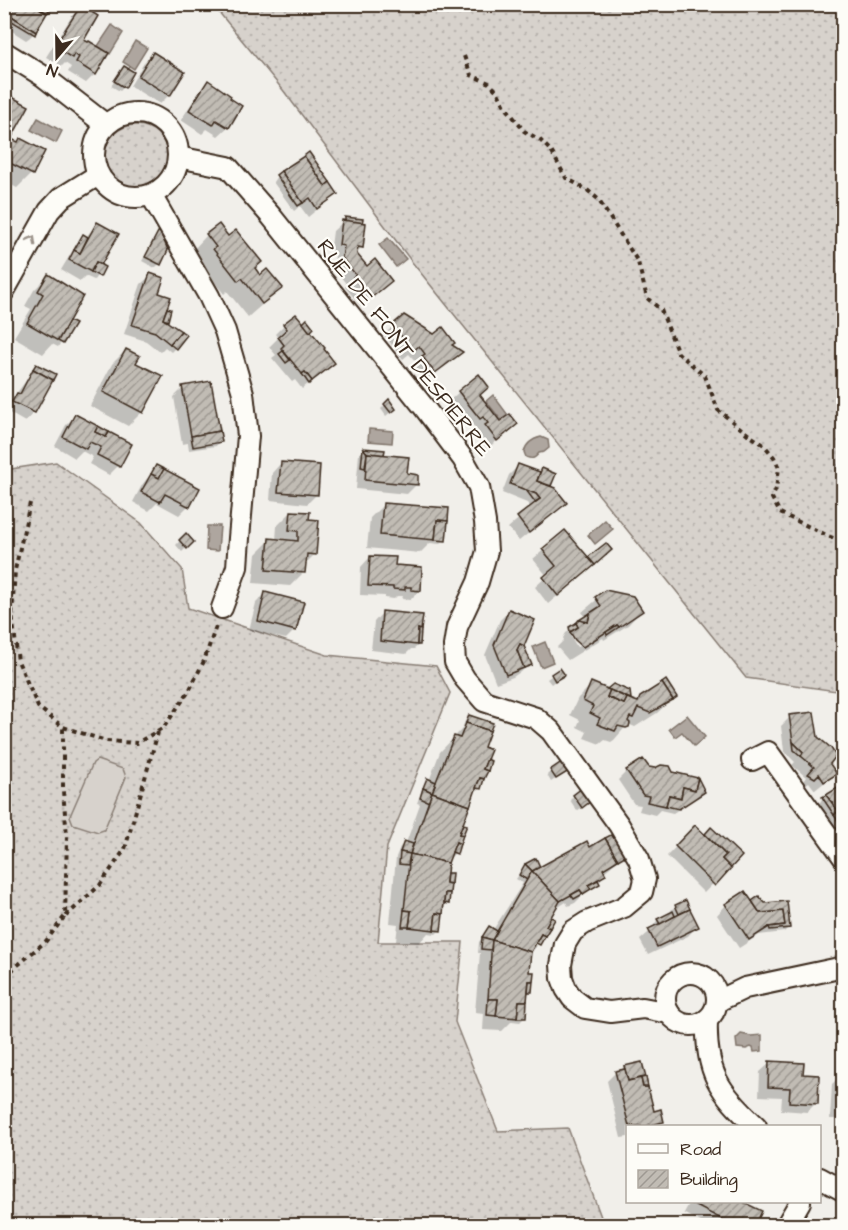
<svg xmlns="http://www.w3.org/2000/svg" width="848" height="1230" viewBox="0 0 848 1230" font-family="'Architects Daughter',sans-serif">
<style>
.grass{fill:url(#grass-dots);stroke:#897e75;stroke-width:1.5}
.park{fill:#d7d2cc;stroke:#897e75;stroke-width:1.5}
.water{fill:#aea69f;stroke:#80746b;stroke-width:1.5}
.shadow{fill:#0003;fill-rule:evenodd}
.building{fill:url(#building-hatch);stroke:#3b2a1e;stroke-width:1.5}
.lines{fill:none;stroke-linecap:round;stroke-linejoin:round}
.street-casing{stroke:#3b2a1e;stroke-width:24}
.path{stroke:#3b2a1e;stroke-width:4;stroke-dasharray:4.5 4.5;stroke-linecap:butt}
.street{stroke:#fdfcf7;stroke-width:20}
.oneway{stroke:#9c938a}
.labels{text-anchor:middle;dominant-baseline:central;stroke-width:4.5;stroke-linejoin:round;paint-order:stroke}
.street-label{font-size:22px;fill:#3b2a1e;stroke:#fdfcf7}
</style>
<defs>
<pattern id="grass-dots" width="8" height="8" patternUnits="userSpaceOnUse" patternTransform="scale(1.5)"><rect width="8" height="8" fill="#d7d2cc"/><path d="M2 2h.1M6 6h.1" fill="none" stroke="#b9b4af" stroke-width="1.8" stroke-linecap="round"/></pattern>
<pattern id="building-hatch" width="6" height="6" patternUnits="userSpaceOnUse" patternTransform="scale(1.5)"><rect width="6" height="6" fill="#c1bcb4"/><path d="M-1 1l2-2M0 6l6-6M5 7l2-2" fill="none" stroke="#9e9992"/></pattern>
</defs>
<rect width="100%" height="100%" fill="#f1efea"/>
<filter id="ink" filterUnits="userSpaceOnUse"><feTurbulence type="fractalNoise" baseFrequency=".0167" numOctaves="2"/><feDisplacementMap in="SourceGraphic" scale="12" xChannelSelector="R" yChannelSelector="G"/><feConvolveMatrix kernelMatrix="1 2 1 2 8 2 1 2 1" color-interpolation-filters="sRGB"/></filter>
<g filter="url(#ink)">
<g class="grass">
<path d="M213,5H843V692L746,678L412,262L283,90Z"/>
<circle cx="136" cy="156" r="31"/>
<path d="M56,462L141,523L182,569L188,608L327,655L436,666L450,693L387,847L378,942H463L455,1022L498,1131L568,1128L604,1225L5,1226V470Z"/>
</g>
<path class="park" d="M97,760L123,769L126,777L104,830L98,832L73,824L70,816L93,763Z"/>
<g class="water">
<path d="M112,25L123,33L110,54L98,46Z"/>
<path d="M135,41L147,48L134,69L123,62Z"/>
<path d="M38,118L62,131L56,143L31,130Z"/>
<path d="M388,238L406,259L396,267L379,245Z"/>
<path d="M493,395L508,415L501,420L486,401Z"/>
<path d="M369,429L393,431L392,443L368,441Z"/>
<path d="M541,437L548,440L549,448L544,452L539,453C535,458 533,460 526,457L524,452C526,443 533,439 541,437Z"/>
<path d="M605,520L613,529L595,544L588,535Z"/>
<path d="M207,526H220L218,551L206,550Z"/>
<path d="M545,642L553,662L541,667L533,647Z"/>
<path d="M687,715L705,737L694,746L682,732L675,737L669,729Z"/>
<path d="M741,1034L751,1036L762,1035V1051L754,1052L753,1048L751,1047L746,1049L737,1048L736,1039Z"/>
</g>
<g class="shadow">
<path d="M4,4H30L33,34L29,38L26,40L4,26Z"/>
<path d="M81,7L82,40L95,74L86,83L68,72L71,67L65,63L62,66L46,57L72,16Z"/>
<path d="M154,54L169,95L160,104L130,86L144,63Z"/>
<path d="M124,68V87L120,91L111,86Z"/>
<path d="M208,82L228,127L218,136L207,129L202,134L181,120L199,92Z"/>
<path d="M13,99L9,139L31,174L17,188L4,181V107Z"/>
<path d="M277,176L336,194L308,217L300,206L294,211L273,182Z"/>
<path d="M346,219L362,247L356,253L381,290L361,306L345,287L347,285L334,268L335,254H330L333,231Z"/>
<path d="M97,224L99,266L103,267L94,280L85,276L80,281L61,270L79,240L83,236L86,237Z"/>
<path d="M159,233V264L155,268L142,261Z"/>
<path d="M207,235L228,238L260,277L281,288L248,317L227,291L224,294L200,264L203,261L194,249Z"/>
<path d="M151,275L166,320L164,322L175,348L171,352L165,347L160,352L146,341L124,334L141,284Z"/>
<path d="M48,276L64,327L72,325L58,347L52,344L43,354L14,337L31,309L25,306L34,290Z"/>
<path d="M284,325L309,331L333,363L302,389L295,380L292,382L272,358L276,355L269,347L278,338L275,334Z"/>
<path d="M393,326L451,360L425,381L414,367L417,363L409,354L403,359L384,335Z"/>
<path d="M126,350L134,363L142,412L128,426L90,406L112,364Z"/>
<path d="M37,366L34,412L25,422L4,410Z"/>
<path d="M183,388L220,441L216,446L189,450L188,443L182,444L174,397Z"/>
<path d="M459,392L478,396L500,423L516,424L487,449L477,435L479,433L473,425L470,427L449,401Z"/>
<path d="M389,401L394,409L386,416L381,409Z"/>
<path d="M76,416L118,466L109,475L89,464L93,457L82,451L75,458L55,446L66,425Z"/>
<path d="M363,450L383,454L416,485L407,494L356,489L359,454Z"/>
<path d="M281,463L317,494L307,504L270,500L272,473Z"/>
<path d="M518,466L539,473L542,470L554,474L549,487L565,503L519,541L508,528L531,508L527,503L502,493L509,475Z"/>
<path d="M156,467L188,506L179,515L157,503L149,511L133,502L142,485Z"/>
<path d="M384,504L444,540L440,544L430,543L420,553L367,548L370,518Z"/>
<path d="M291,512L308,520L315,554L305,564L304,572L290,586L253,583L256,554L270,540H276L277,526Z"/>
<path d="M565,532L583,574L548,604L535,587L547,576L533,559Z"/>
<path d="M185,535L192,542L182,552L176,545Z"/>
<path d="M370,557L394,566L420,590L410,600L402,599L403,596H397L394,599L385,598V596L360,595L361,567Z"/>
<path d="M606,592L641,611L628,625L604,640L603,638L568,660L557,647L564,640L563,638L566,633L586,618L582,612ZM573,634L580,646L577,647L571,637Z"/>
<path d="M265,594L295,630L286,639L249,630L256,603Z"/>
<path d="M509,611L530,665L513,677L496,683L485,655L500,620Z"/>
<path d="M383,612L419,645L414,649H411L406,654L371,650L374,622Z"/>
<path d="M560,670L563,675L551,684L547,679Z"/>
<path d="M592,684L607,690L629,692L630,700L636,703L641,698L668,703L657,713L635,727L628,724L614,740L611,742L605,740L600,744L584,738L587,732L577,727L580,720L570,715L578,698Z"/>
<path d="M469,716L482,748L479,788L475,792H473L459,830L463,826L455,853L451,857H449L447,863V903L442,908L440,930L436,934L428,933L419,943L396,941L398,924L390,923L396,857L400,847L406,843L420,804L417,803L424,784L429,781L440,752L462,729L465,721Z"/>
<path d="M790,717L817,738L828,764L835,774L815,790L809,782L804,786L801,784L806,777L792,765L795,762L784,751L781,726Z"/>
<path d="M648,768L672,774L699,796L673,813L660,810L655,815L639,811L641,805L634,804L618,780L627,771Z"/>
<path d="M551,771H567L551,782L547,775Z"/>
<path d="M844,785V828L833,835L826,826L830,821L818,805L823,798Z"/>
<path d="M574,796L585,805L577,811L570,800Z"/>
<path d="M695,827L704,836L711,829L740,856L704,893L667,856Z"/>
<path d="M590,849L623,856L603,873L604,875L594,888L586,892L575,903L568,906L566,902L554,910L530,941L537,946L534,949L532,947L527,973L532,974L531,991L526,996L524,1018L520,1022L512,1021L502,1031L483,1030L484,1013L475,1012L480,953H478L479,942L489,928L493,930L523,883L516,879L526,865L540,869Z"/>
<path d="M759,898L788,928L784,932L759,935L739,948L717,915L726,905L752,903Z"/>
<path d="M685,902L697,926L688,936L648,955L640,940L655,927L654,924L658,920L673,914L671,910Z"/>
<path d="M770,1063L802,1075L816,1103L807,1112L781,1110L782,1097L759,1096L760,1072Z"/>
<path d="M625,1067L653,1113L663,1122L658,1126H628V1137L621,1138L607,1081L616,1072Z"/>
<path d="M841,1075H844V1126H839V1119H830L832,1084Z"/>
<path d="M690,1202H739L760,1212L755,1226H708L684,1213Z"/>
</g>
<g class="building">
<path d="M4,4H33L47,13L36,32L10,15L12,11Z"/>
<path d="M33,4H39L50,11L47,13Z"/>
<path d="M81,5L98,16L84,40L88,42L89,41L109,53L96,75L76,62L79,57L74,54L72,58L54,47Z"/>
<path d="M10,15L36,32L35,35L5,17Z"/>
<path d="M153,52L185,72L170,96L138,76Z"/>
<path d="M124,66L134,72L125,88L114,81Z"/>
<path d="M208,80L231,96L230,98L242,106L229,128L216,120L213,125L189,110Z"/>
<path d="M12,97L29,106L11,139L18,142L20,138L45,151L33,175L8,162L4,169V112Z"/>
<path d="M309,152L330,182L325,186L304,156Z"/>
<path d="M304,156L325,186L330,182L338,194L317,209L310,198L303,203L281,171Z"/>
<path d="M281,171L303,203L298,206L276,175Z"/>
<path d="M345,217L363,219L362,223L345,221Z"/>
<path d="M342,220L366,223L363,248L358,247L357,254L367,266L375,259L392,281L371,298L353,277L356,275L342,258L344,246L339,245Z"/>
<path d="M97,222L119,234L101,265L96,262L91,272L69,260L74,250L80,253Z"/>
<path d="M219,224L228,236L236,230L262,262L255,268L260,275L267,269L283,288L262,304L242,278L238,281L213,249L216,247L206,234Z"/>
<path d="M158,232H160L168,250L161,265L145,257Z"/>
<path d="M83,234L88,237L80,253L74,250Z"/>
<path d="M96,262L105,267L100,277L91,272Z"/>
<path d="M150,273L164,278L159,293L171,297L163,319L181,331L170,344L155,332L132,325Z"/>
<path d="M48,274L83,296L58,341L27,323L43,294L38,291Z"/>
<path d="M167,308L171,309L168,321L163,319Z"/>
<path d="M296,314L325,348L324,349L335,363L312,381L305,372L302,374L281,348L284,345L278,337L287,329L283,324Z"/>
<path d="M404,315L434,334L443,327L455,343L452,345L463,352L435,373L422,356L425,354L419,346L413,351L392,325Z"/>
<path d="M307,319L314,328L310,332L303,323Z"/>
<path d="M69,321L75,324L63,344L58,341Z"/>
<path d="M181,331L187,335L176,349L170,344Z"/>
<path d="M126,349L140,356L136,363L163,376L143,413L103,392Z"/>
<path d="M283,351L290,360L286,363L279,354Z"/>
<path d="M36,364L56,374L53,380L33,369Z"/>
<path d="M33,369L53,380L35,413L12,402L17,393L20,394Z"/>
<path d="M305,372L312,381L309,384L302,374Z"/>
<path d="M479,374L489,387L480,395L500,421L510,414L518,424L497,441L485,425L488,423L483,417L480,419L458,391Z"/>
<path d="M211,381L220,431L191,436L182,386Z"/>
<path d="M389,399L396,409L391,413L384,404Z"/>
<path d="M75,414L98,426L95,432L106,437L109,432L132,444L120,467L97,455L101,447L90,442L86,449L63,437Z"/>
<path d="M98,426L109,432L106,437L95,432Z"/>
<path d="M220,431L222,442L193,447L191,436Z"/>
<path d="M363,448L385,450L384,455L367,453Z"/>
<path d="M363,448L367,453L365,468L361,467Z"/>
<path d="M367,453L409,457L407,473L418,475V485L365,480Z"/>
<path d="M281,462L320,465L318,495L278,492Z"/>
<path d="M518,464L540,472L537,481L555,488L567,503L529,533L517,517L540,499L536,494L510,484Z"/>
<path d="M156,465L164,469L159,478L151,474Z"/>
<path d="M542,468L556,474L551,486L537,481Z"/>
<path d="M164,469L200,488L190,507L165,494L160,502L141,492L151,474L159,478Z"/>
<path d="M526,490L536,494L540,499L535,502Z"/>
<path d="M383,503L449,508L448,521L437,520L435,540L380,535Z"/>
<path d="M291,511L310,512L309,519L319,520L316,555L307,554L305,573L266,570L269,538L298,541V531L289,530Z"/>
<path d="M437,520L448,521L446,541L435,540Z"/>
<path d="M565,530L595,565L558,596L543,577L556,566L542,549Z"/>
<path d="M186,533L194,542L187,549L179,540Z"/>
<path d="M606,543L612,550L595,565L588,557Z"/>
<path d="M370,556L396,557L395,565L422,567L421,591L411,590V587H405V590L393,589V587L368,586Z"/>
<path d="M605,590L633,596L643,611L619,627L617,625L583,647L575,640L570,632L578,627L576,623L579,620L588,622L590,613L601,606L595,597Z"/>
<path d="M265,592L304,602L296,631L258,621Z"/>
<path d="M509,609L535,620L524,646L520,644L517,650L524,668L506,675L494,645Z"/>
<path d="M382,611L423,615L421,630L418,629L417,645L380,641Z"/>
<path d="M590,613L588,622L579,620Z"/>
<path d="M576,623L578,627L570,632L569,627Z"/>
<path d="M617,625L619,627L607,635L606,632Z"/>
<path d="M418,629L421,630L420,645H417Z"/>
<path d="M520,644L524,646L532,665L524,668L517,650Z"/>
<path d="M560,668L565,675L555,681L551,674Z"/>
<path d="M666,680L677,697L673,700L662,683Z"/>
<path d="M591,682L610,690L607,697L624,704L627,698L638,702L640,697L662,683L673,700L650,713L638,708L633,718L630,717L628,721L630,723L629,727L626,728L618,726L615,731L597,724L600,718L590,713L593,706L583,701Z"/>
<path d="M613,684L630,691L631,699L607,689Z"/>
<path d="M610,690L627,698L624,704L607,697Z"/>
<path d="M814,712L818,737L831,748L836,756L830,764L837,774L824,782L819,774L815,778L808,774L814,767L801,756L803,752L793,742L789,715Z"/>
<path d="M469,715L493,723L490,731L466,723Z"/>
<path d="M466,723L490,731L484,747L491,750L483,769L488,771L484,779L480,778L470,806L432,792L454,736L460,738Z"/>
<path d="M793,742L803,752L801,756L794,750Z"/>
<path d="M487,759L491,761L488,771L483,769Z"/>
<path d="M643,759L649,767L655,768L661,765L670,766L673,772L698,778L695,790L683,787L681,798L669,795L666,806L647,802L649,796L643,795L626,770Z"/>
<path d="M563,761L569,771L556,779L550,770Z"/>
<path d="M427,778L436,782L432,792L423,788Z"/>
<path d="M480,778L484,779L481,789L476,788Z"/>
<path d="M698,778L705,792L679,809L666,806L669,795L681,798L683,787L695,790Z"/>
<path d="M844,784V827H842L834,815L838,811L826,795Z"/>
<path d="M423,788L432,792L429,802L420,798Z"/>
<path d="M582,788L591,801L582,808L573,795Z"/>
<path d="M432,792L470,806L459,834L463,835L460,844L456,842L448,863L410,854Z"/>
<path d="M826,795L838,811L834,815L822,797Z"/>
<path d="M463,824L467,825L463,835L459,834Z"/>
<path d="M695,825L726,855L722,859L731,868L715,886L675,846Z"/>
<path d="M711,827L742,856L731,868L722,859L726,855L705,834Z"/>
<path d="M613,834L625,856L618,860L605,838Z"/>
<path d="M605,838L618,860L603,869L606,875L588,885L591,889L583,894L580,890L560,901L532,871L587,841L590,847Z"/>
<path d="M404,841L413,844L410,854L400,852Z"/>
<path d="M456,842L460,844L457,854L452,852Z"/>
<path d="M400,852L410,854L408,865L399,864Z"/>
<path d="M410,854L448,863L446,883L451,884L450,893H445L443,914L436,913L434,930L409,927L411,911L404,910Z"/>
<path d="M536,858L540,867L532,871L525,864Z"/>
<path d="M525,864L532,871L527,880L519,875Z"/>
<path d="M532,871L560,901L546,926L550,928L545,936L541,934L531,952L492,940Z"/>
<path d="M447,873H452L451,884L446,883Z"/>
<path d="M598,880L600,884L591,889L588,885Z"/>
<path d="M580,890L583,894L574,899L571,895Z"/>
<path d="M745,891L760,913L783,911L785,925L769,927L749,940L725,904Z"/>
<path d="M445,893H450L449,904L444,903Z"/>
<path d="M759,896L765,903L787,901L790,928L770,930L769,927L785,925L783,911L760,913L752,901Z"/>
<path d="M686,900L690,909L679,914L675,905Z"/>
<path d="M690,909L699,927L657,947L648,929Z"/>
<path d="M404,910L411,911L409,927H402Z"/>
<path d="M673,911L675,916L660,924L657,919Z"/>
<path d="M436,913L443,914L441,931L434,930Z"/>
<path d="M551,917L555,919L550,928L546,926Z"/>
<path d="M489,926L497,931L492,940L482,937Z"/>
<path d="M541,934L545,936L540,945L536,943Z"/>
<path d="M482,937L492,940L491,950L481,949Z"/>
<path d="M492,940L531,952L529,972H534L533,981H529L527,1001H519L517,1018L496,1016L498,999H488Z"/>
<path d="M529,981H533L532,992H528Z"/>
<path d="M488,999H498L496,1016L487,1015Z"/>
<path d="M519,1001H527L526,1018H517Z"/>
<path d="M769,1061L804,1063L803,1074L819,1075L818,1104L789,1102L790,1088L768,1087Z"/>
<path d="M642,1062L646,1077L628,1081L624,1066Z"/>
<path d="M625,1069L628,1081L641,1078L643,1087H648L654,1111L661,1109L664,1122L646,1126H629L615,1071Z"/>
<path d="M841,1074H844V1110H838Z"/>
<path d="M646,1077L648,1087H643L641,1078Z"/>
<path d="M693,1202H743L762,1211L756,1224L757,1226H735L692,1204Z"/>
</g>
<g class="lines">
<defs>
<g id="street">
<path d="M4,52L43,76L106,125"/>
<circle cx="136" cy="155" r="42"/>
<path d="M178,157L228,167L271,216L423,406L463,459L479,487L485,522L487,551L478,582L457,627L454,646L455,662L465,679L484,701L536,718L551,731L619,825L639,859L645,879L642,892L624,907L587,922L573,931L565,944L561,965L562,978L566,989L572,998L585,1008L610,1012L643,1008L669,1013"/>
<path d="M151,195L209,296L225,331L243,393L248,436L239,538L237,567L222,608"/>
<path d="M4,291L49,211L61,198L98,175"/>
<path d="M752,760L768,752L844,858"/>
<circle cx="691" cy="999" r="26"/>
<path d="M718,1001L745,988L844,967"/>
<path d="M707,1020C705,1072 719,1092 756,1126"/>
<path d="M820,1178L844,1191"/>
<path d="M786,1226L800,1202"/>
</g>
</defs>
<use href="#street" class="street-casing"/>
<g class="path">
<path d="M841,4L844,6"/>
<path d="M464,56L471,75L489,83L497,91L505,106L524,131L540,140L551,151L566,178L586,189L598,199L638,262L647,298L661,310L678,353L705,376L718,410L749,435L764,445L774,457L779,468L776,489L772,498L780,513L837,540H844"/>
<path d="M30,503L15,570L12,615L18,661L38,707L63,727L106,741L137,743L164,727L189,691L204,661L216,626"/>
<path d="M66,916L100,885L125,849L158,732"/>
<path d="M4,977L46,941L65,916L67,836L63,791V728"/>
</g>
<use href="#street" class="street"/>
</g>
<defs><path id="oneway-chevron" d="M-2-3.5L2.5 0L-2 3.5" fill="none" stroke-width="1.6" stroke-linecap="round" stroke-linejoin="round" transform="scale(1.5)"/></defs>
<use class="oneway" href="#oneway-chevron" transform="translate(32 240) rotate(-61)"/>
</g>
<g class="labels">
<g class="street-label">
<text transform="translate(404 348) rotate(52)">RUE DE FONT DESPIERRE</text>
</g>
</g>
<rect width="848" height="1230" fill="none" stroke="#fdfcf7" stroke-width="24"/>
<rect x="12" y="12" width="824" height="1206" fill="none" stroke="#3b2a1e" stroke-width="2" filter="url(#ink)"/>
<rect x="626" y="1125" width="195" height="78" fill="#fdfcf7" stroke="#afa8a0" stroke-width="1.5"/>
<rect x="638" y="1144" width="30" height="9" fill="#fdfcf7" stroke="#afa8a0" stroke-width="1.5"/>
<text x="680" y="1155" font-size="18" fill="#3b2a1e">Road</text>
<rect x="638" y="1170" width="30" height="18" fill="url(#building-hatch)" stroke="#afa8a0" stroke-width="1.5"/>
<text x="680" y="1185" font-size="18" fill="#3b2a1e">Building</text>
<g transform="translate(57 57) rotate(200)" stroke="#fdfcf7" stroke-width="4.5" paint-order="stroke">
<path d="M0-4.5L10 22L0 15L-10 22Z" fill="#3b2a1e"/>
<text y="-9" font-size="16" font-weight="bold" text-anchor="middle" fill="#3b2a1e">N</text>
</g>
</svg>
